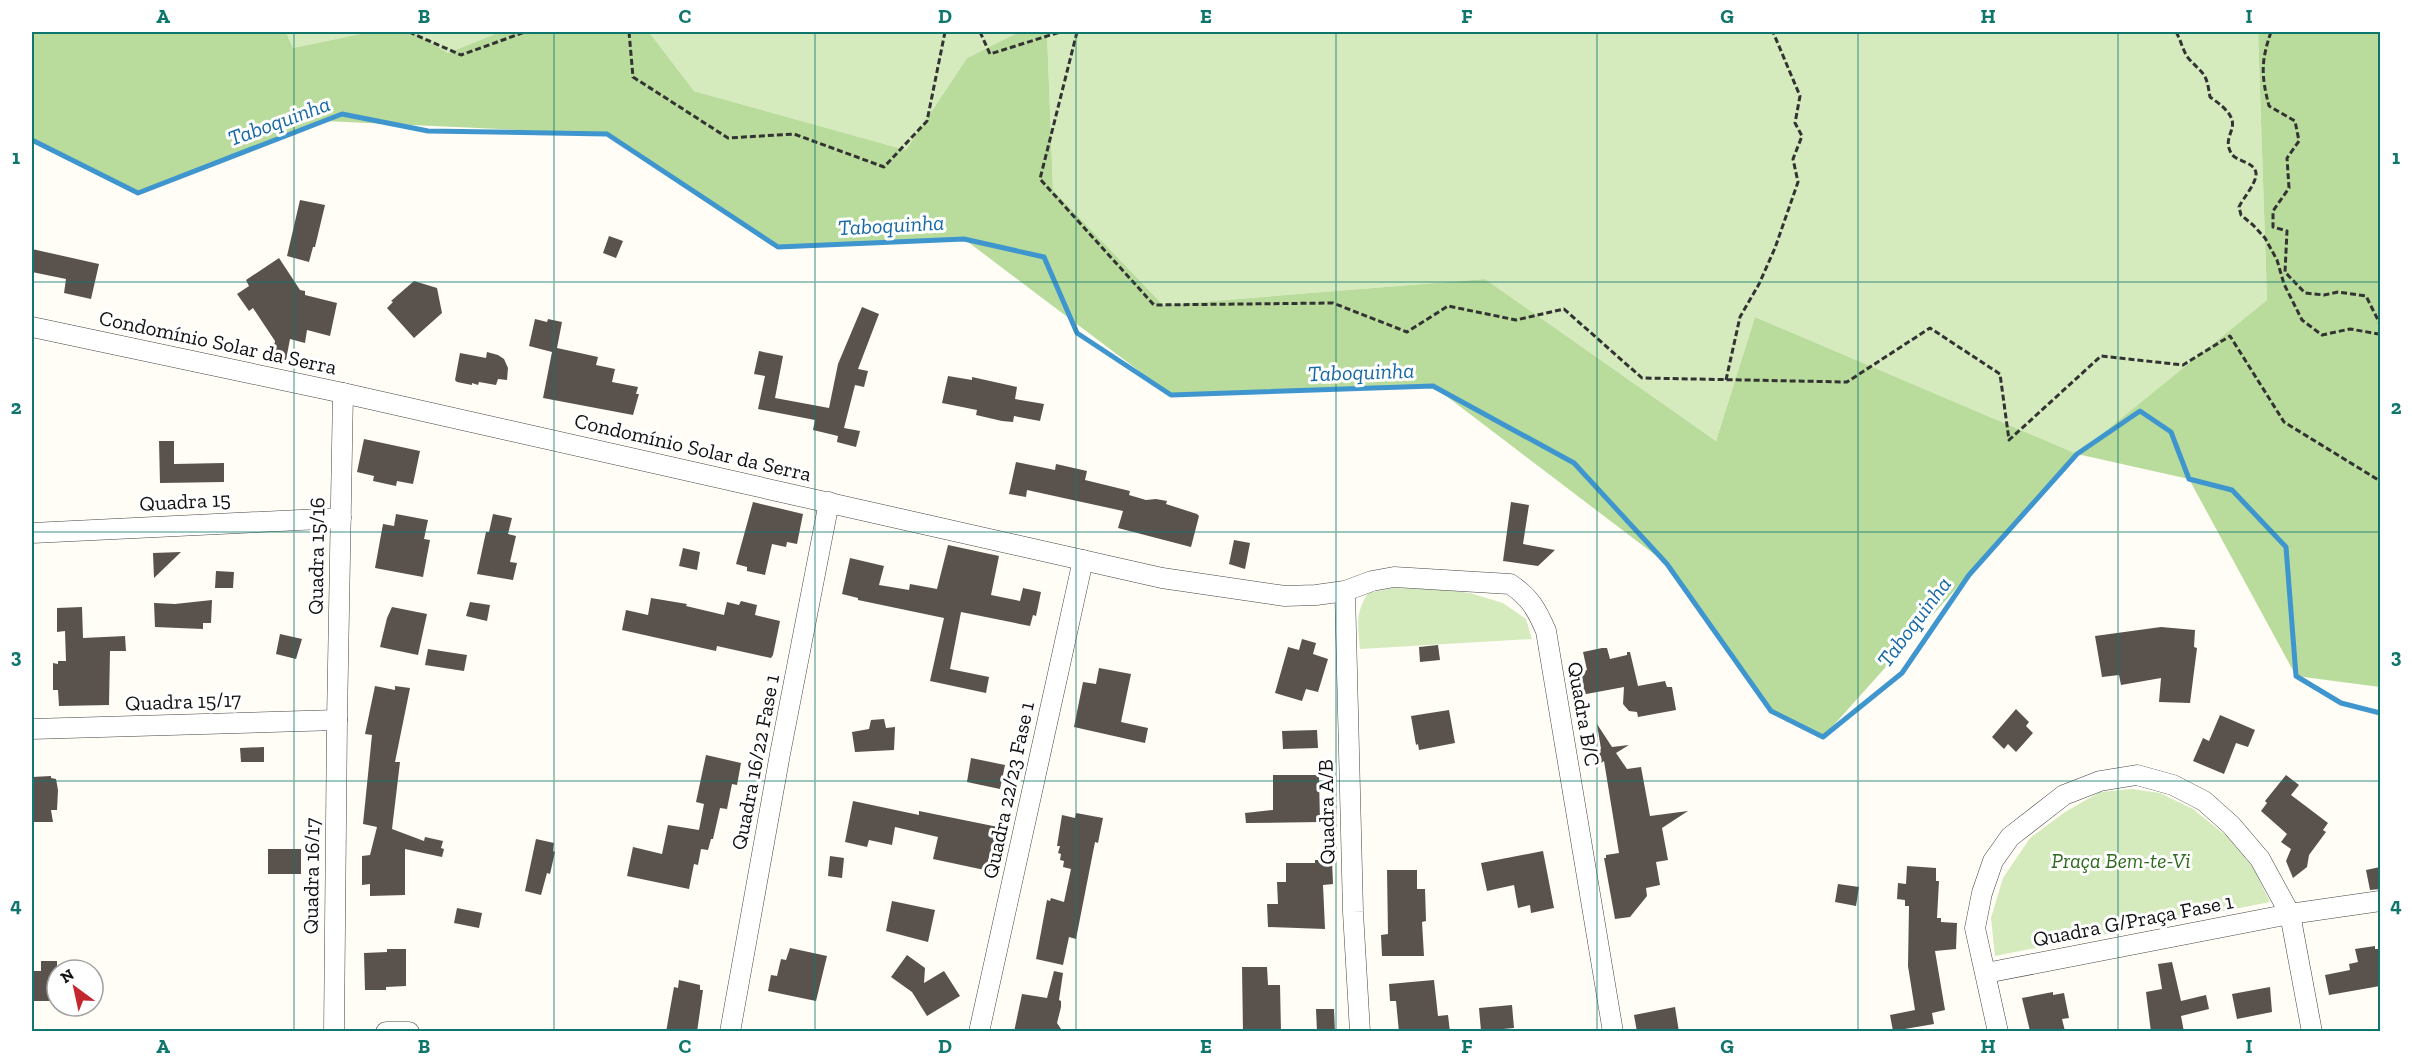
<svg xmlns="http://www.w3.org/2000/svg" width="2412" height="1063" viewBox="0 0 2412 1063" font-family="'Zilla Slab',serif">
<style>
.green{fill:#d5ebbd}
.forest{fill:#b9dc9c}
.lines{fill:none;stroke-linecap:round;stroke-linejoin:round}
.stream{stroke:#3f96cf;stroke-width:5}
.building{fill:#5a524d}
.street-casing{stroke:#444;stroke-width:21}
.path{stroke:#333;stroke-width:3;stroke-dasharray:6 3;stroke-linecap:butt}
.street{stroke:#fff;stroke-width:20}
.grid{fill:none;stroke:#0f766e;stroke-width:1.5;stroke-opacity:0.55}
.labels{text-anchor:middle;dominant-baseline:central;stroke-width:6;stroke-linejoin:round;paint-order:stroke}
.street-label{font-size:21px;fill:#111;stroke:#fff}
.park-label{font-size:21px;font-style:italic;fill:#2f6b1f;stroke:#fff}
.water-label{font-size:22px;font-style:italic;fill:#1768a6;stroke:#fff}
.neatline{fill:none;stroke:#0f766e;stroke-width:2}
.grid-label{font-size:20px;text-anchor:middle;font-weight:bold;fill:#0f766e}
</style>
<rect width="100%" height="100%" fill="#fffdf5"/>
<g class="green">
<path d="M286,32H370L293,48Z"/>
<path d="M412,32H500L448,53Z"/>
<path d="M649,32H1019L967,58L906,150L694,91Z"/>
<path d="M1047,32H2258L2267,300L2077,454L1755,317L1716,441L1485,279L1163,305L1053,190Z"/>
<path d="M1393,588L1436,589L1470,593L1503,603L1526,619L1532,639L1360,649C1358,625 1355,613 1368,593Z"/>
<path d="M2132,789L2160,793L2193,809L2229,838L2254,869L2270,902L1995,956L1991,918L2003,878L2030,838L2065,812L2100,792Z"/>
</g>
<path class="forest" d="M32,32H286L293,48L370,32H412L448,53L500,32H649L694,91L906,150L967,58L1019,32H1047L1053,190L1163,305L1485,279L1716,441L1755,317L2077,454L2267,300L2258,32H2380V687L2296,676L2189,479L2077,454L1823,737L1771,711L1667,564L1433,386L1171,395L964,239L778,247L607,134L324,121L138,193L32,140Z"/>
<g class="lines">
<path class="stream" d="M32,140L138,193L342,114L428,131L607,134L778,247L964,239L1044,257L1077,333L1171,395L1433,386L1574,463L1667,564L1771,711L1823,737L1902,673L1969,575L2077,454L2140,411L2171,432L2189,479L2232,490L2286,547L2296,676L2341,703L2380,713"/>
</g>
<g class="building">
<path d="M300,200L325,205L315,247H313L309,262L287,256Z"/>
<path d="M609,236L623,241L616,258L603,253Z"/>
<path d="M32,249L99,264L91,299L64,293L66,279L32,272Z"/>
<path d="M279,258L300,290L305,291V295L337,303L330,336L307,330L305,343L290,339L286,360L272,357L275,341L253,308L249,311L237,294L249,286L246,280Z"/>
<path d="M414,281L437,288L442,313L414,338L387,308L393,302L391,301Z"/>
<path d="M862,307L879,314L858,369L868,371L864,387L855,385L844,428L860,431L856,447L837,442L838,436L813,430L815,420L758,409L765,376L754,374L759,351L783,356L775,398L829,408L838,364Z"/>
<path d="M535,319L547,322L548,319L562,322L557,348L598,357L596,365L615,369L612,382L638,387L636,394H639L633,415L543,398L552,352L529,346Z"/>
<path d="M487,352L498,355L504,359L508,368L507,380L498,379L496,385L479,382L478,385L472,383V385L457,382L455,380L460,353L486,358Z"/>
<path d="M948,376L972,380V377L1017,387L1015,399L1044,404L1040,421L1014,416L1013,422L1002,421L976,415L977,410L942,403Z"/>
<path d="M364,439L420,451L413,484L397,481L396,486L373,481L374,476L357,472Z"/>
<path d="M159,441H174V464L224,463V482L160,483Z"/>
<path d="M1016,462L1055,470L1056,464L1087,471L1085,480L1130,491L1129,495L1146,500L1156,499L1167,501L1166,504L1197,514L1199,516L1191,547L1118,528L1123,511L1027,490L1026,497L1009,494Z"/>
<path d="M753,502L803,514L797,544L787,542L786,547L772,544L765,575L747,571V567L736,564Z"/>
<path d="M1511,502L1529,505L1523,544L1555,550L1538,566L1503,561Z"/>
<path d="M396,514L428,520L424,539L430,540L423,577L375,568L383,524L394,526Z"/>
<path d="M493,514L512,518L508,534L516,536L510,562L517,563L513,580L477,574L486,532H489Z"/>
<path d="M1234,540L1250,543L1245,569L1229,564Z"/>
<path d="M948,545L999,556L991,595L1020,601L1023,588L1041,592L1036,616L1033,615L1030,626L961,612L950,669L989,677L986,693L930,681L944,618L858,600V598L842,594L850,558L884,566L879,585L909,590L910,584L937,589Z"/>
<path d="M683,548L700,552L697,570L679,566Z"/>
<path d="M181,552L154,578L153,553Z"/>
<path d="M216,571L234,572L233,588H215Z"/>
<path d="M651,598L687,604L686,606L724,615L727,602L739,605L741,601L757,605L755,615L780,621L773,655L771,658L717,646L716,651L622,630L626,610L648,615Z"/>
<path d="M212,600L211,623H203V629L155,627L154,603L175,604Z"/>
<path d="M470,602L490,605L487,621L466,616Z"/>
<path d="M82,607L83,638L125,636L126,651H110L109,705L59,706L58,690H53V663L58,664V661H66L65,631L57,632V608Z"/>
<path d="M392,607L427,614L418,655L380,647L387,618Z"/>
<path d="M2161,627L2195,630L2194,647L2197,648L2190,703L2159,702L2161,678L2121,685L2119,675L2102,677L2095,636Z"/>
<path d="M280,634L302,639L296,659L276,654Z"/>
<path d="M1302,639L1316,643L1313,654L1328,659L1318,692L1306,689L1302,701L1275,693L1288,647L1299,650Z"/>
<path d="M1438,645L1440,660L1420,662L1419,647Z"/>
<path d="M1602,648H1607L1610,659L1627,655V652H1630L1638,686L1665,681L1667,687H1672L1676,710L1638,717L1637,712L1629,711L1623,704L1624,687L1581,695L1576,673L1587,670L1583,652Z"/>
<path d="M428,649L467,655L464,671L425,665Z"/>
<path d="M1099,668L1131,674L1121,722L1148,728L1145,743L1074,727L1083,682L1096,684Z"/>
<path d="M375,686L395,690V686L410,688L395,762H400L392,829L424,841L425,837L443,841L441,848L444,849L442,857L405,849V895L370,896V884L362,885V856L370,855L377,827L363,824L372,735L365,734Z"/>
<path d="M2016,709L2029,722L2026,726L2033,733L2016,752L2008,744L2004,749L1992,737Z"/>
<path d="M1449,710L1455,743L1419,750L1418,744L1416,745L1411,716Z"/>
<path d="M2220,715L2255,730L2248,747L2236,743L2224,774L2193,761L2203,738L2209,741Z"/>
<path d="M884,719L886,728L895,727L894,750L855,752L852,732L869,729L871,720Z"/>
<path d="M1597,724L1612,747L1629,745L1616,753L1627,769L1641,767L1650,816L1688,811L1662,828L1668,860L1656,862L1660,885L1646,888L1647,896L1630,917L1615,919L1604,858H1606V855L1619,853L1604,761L1595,767L1592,750L1601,749Z"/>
<path d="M1317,730L1318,748L1283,749L1282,731Z"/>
<path d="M264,747V762H241L240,748Z"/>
<path d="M706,755L741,763L737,785L732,784L727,809L720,808L713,839H711L708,850L701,849L698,865L694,864L689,889L627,876L633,847L662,854L668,825L699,830L704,804L696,802Z"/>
<path d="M971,758L1005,765L1000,789L967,782Z"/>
<path d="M1273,775H1319L1320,822L1246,823L1245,813L1273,810Z"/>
<path d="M2286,775L2299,785L2291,795L2328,823L2323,830L2326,832L2309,855L2307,867L2293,878L2286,861L2291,849L2281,842L2287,834L2261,811L2267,803L2265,801Z"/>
<path d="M51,776V778L56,779L58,790L57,810H51L53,822H32V777Z"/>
<path d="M853,801L919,815V811L1003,828L994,872L933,859L938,837L895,827L892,845L869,840L867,847L845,842Z"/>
<path d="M1076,813L1103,818L1098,843L1095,842L1076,939L1069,937L1063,965L1036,959L1047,900L1050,901L1051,898L1064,902L1071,869L1063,867L1064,861L1060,860L1061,854L1058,853L1060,846H1057L1062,815L1075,818Z"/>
<path d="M536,839L554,843L553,851L555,852L550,874L547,873L541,895L525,891Z"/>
<rect x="268" y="849" width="33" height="25"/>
<path d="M1543,851L1554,908L1531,913L1530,905L1518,908L1514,885L1487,891L1481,863Z"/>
<path d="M830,856L844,858L842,878L828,876Z"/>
<path d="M1315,860H1332L1333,884L1323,885L1325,929L1268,927L1267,904H1278L1277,882H1286V863H1315Z"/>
<path d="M1907,866L1936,868V881H1939L1937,918H1941V922L1957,923L1956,949L1935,951L1945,1010L1932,1013L1934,1024L1893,1031L1890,1015L1915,1010L1908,966L1909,906H1905V900L1897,899L1898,883L1906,884Z"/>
<path d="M2380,867V889L2370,890L2366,870Z"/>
<path d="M1387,870H1417V889H1425L1426,921L1422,922L1424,956H1382L1381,935L1388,934Z"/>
<path d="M1838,884L1859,887L1856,906L1835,902Z"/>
<path d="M892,901L935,910L928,942L886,931Z"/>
<path d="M457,908L482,913L479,928L454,923Z"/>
<path d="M2375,946V949H2380V986L2329,995L2325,975L2350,970L2349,964L2358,962L2355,949Z"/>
<path d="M790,948L827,956L816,1001L768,991L771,975L777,976L781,959L786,960Z"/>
<path d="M387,949H406V986L386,987V990H365L364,953L387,952Z"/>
<path d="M907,955L925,968L924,983L944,971L960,996L927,1016L912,992L891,977Z"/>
<path d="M41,961H57V1001H32V971H41Z"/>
<path d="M2172,962L2181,1001L2206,995L2209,1009L2181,1016L2184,1032H2151L2146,992L2162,989L2158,964Z"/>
<path d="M1242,967H1267L1268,985H1280L1281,1032H1243Z"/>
<path d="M1054,971L1063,973L1059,1000L1061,1001V1007L1057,1023L1063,1032H1014L1022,994L1047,998Z"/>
<path d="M679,980L700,985V990H703L697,1032H666L674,987L678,988Z"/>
<path d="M1434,980L1438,1016L1448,1015L1450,1032H1399L1396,1001H1390L1389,984Z"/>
<path d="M2270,987L2272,1012L2237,1019L2232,994Z"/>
<path d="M2053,992V995L2064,993L2069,1018L2062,1019L2065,1031H2030L2022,998Z"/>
<path d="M1512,1005L1514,1028L1481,1031L1479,1008Z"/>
<path d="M1675,1007L1679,1032H1637L1634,1015Z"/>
<path d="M1316,1009H1334L1335,1032H1317Z"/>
</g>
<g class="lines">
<defs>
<g id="street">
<path d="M32,327L343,393L1162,578L1285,596L1316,595L1345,591L1372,581L1394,577L1510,584C1530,597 1537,610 1546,631L1613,1032"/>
<path d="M32,533L341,518"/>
<path d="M1345,591L1353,912L1360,1032"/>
<path d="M32,729L337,720"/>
<path d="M1986,973L2290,914L2380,901"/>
<path d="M334,1032L337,720L343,393"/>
<path d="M386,1032H409"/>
<path d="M730,1032L780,754L829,502"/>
<path d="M979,1032L1083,560"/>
<path d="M1998,1032L1975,928L1982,893L1993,861L2010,837L2064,795L2100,781L2137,775L2173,785L2204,801L2231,825L2260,859L2290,914L2312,1032"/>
</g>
</defs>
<use href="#street" class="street-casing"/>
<g class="path">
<path d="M409,32L461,55L525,32"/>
<path d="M629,32L633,77L728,138L794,134L884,167L927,121L945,32"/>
<path d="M980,32L990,54L1060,32"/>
<path d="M1077,32L1040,179L1154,305L1333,303L1407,332L1448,306L1516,320L1564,309L1642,378L1847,382L1930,328L2000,374L2009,440L2101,356L2183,365L2230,336L2284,422L2380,481"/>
<path d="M2176,32C2181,40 2183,52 2189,59C2205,76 2206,72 2210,97C2253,126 2219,131 2231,153C2236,162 2254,161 2256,173C2257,183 2243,198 2239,207L2241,215L2253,225L2265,238L2277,260L2284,284L2302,320L2322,335L2350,329L2379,334L2380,337"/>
<path d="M2271,32C2261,61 2261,75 2269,106L2295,121L2299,141L2287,158L2289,188L2273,211V227L2287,231L2285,272L2305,293L2324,295L2338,292L2366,296L2380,324"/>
<path d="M1726,380L1740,317L1759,284L1775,248L1798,182L1793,159L1802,136L1795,123L1800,96L1773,32"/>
</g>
<use href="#street" class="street"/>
</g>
<path class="grid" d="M294,32V1032M554,32V1032M815,32V1032M1076,32V1032M1336,32V1032M1597,32V1032M1858,32V1032M2118,32V1032M32,282H2380M32,532H2380M32,781H2380"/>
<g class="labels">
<g class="street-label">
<text transform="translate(218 342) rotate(12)">Condomínio Solar da Serra</text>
<text transform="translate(693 447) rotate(13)">Condomínio Solar da Serra</text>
<text transform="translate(185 501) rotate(-3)">Quadra 15</text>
<text transform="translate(316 556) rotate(-89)">Quadra 15/16</text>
<text transform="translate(183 701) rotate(-2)">Quadra 15/17</text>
<text transform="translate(1584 714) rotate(80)">Quadra B/C</text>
<text transform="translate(755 762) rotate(-79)">Quadra 16/22 Fase 1</text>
<text transform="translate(1008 790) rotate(-78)">Quadra 22/23 Fase 1</text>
<text transform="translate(1326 812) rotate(-91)">Quadra A/B</text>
<text transform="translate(311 876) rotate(-89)">Quadra 16/17</text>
<text transform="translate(2133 920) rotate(-11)">Quadra G/Praça Fase 1</text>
</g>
<g class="park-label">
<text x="2121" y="860">Praça Bem-te-Vi</text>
</g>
<g class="water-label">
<text transform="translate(279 121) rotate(-20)">Taboquinha</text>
<text transform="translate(891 225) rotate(-3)">Taboquinha</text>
<text transform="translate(1361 372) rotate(-2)">Taboquinha</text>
<text transform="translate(1914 622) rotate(-53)">Taboquinha</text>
</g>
</g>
<rect width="2412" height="1063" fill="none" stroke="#ffffff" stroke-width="66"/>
<g transform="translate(75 988) rotate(327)"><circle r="28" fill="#ffffff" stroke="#a0a0a0" stroke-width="1.5"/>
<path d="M0-4.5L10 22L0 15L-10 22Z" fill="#c4262e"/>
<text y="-9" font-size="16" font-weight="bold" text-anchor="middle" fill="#111111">N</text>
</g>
<rect x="33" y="33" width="2346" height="997" class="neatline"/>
<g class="grid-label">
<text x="163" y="23">A</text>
<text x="424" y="23">B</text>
<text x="685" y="23">C</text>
<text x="945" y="23">D</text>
<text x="1206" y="23">E</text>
<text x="1467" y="23">F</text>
<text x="1727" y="23">G</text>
<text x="1988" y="23">H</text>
<text x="2249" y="23">I</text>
<text x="16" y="164">1</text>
<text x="2396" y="164">1</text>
<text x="16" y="414">2</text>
<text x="2396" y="414">2</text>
<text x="16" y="663">3</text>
<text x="2396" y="663">3</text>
<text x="16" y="912">4</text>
<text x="2396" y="912">4</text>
<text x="163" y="1053">A</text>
<text x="424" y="1053">B</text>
<text x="685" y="1053">C</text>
<text x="945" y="1053">D</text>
<text x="1206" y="1053">E</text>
<text x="1467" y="1053">F</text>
<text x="1727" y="1053">G</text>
<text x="1988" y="1053">H</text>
<text x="2249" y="1053">I</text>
</g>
</svg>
